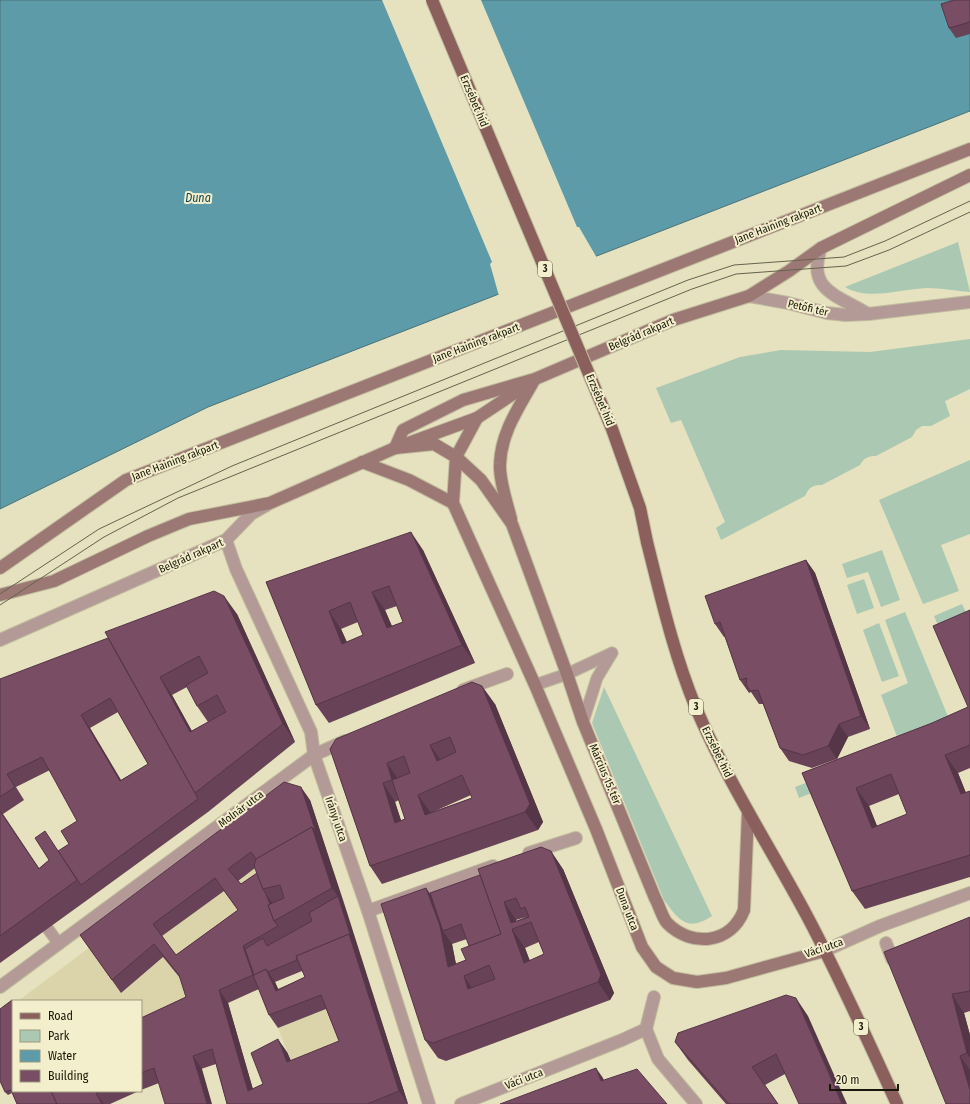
<svg xmlns="http://www.w3.org/2000/svg" width="970" height="1104" viewBox="0 0 970 1104" font-family="'Fira Sans Condensed',sans-serif">
<style>
.built{fill:#dbd4ab}
.green{fill:#abc9b2}
.water{fill:#5d9ba9;stroke:#497379}
.pier{fill:#e6e1be}
.lines{fill:none;stroke-linecap:round;stroke-linejoin:round}
.lane-casing{stroke:#c1bd9e;stroke-width:13}
.street-casing{stroke:#c1bd9e;stroke-width:14}
.secondary-casing{stroke:#c1bd9e;stroke-width:14}
.primary-casing{stroke:#c1bd9e;stroke-width:14}
.lane{stroke:#b39a97;stroke-width:11}
.street{stroke:#b39a97;stroke-width:12}
.secondary{stroke:#9c7875;stroke-width:12}
.primary{stroke:#8a5f5c;stroke-width:12}
.tram{stroke:#66634e;stroke-width:1}
.primary-bridge-casing{stroke:#c1bd9e;stroke-width:14;stroke-linecap:butt}
.primary-bridge{stroke:#8a5f5c;stroke-width:12}
.wall{fill:#684256;fill-rule:evenodd}
.shaded-wall{fill:#553646}
.building{fill:#794d64;stroke:#553646;fill-rule:evenodd}
.labels{text-anchor:middle;dominant-baseline:central;stroke-width:4;stroke-linejoin:round;paint-order:stroke}
.shield{fill:#f3eecb;stroke:#5a5844;stroke-width:1}
.shield-label{font-size:10px;font-weight:bold;fill:#19170a}
.street-label{font-size:11px;fill:#19170a;stroke:#f3eecb}
.water-label{font-size:12px;font-style:italic;fill:#0d4651;stroke:#f3eecb}
</style>
<rect width="100%" height="100%" fill="#e6e1be"/>
<g class="built">
<path d="M293,795L310,800L325,845L206,1006L141,1035V1001H18Z"/>
<path d="M372,991L408,1104H308L278,1028Z"/>
</g>
<g class="green">
<path d="M958,242L970,292C956,291 941,288 927,288C901,289 868,301 845,287Z"/>
<path d="M970,339V389L945,401L950,416L931,426H922L916,430L912,437L876,456C868,456 864,458 860,465L822,485C813,485 809,487 805,496L721,540L716,528L725,522L681,420L671,423L656,388L740,357L781,350L870,352Z"/>
<path d="M970,460V534L941,545L959,591L923,604L879,500Z"/>
<path d="M882,550L900,600L881,607L868,572L847,578L842,564Z"/>
<path d="M864,579L874,608L857,614L847,585Z"/>
<path d="M962,604L970,621L946,644L934,616Z"/>
<path d="M905,612L956,736L799,798L795,787L901,747L881,695L908,683L885,620Z"/>
<path d="M879,623L899,676L882,682L863,630Z"/>
<path d="M604,687L712,916C688,932 679,921 664,900L592,723Z"/>
</g>
<path class="water" d="M0,0H970V111L208,407L0,509Z"/>
<path class="pier" d="M382,0H481L577,227H579L597,258L499,296L490,264L492,262Z"/>
<g class="lines">
<defs>
<g id="lane">
<path d="M535,685L567,674L612,653"/>
<path d="M583,722L597,678L612,653"/>
<path d="M48,929L59,944"/>
</g>
<g id="street">
<path d="M821,248C806,290 837,295 868,314"/>
<path d="M749,296L788,303L827,313L846,315L868,314L970,302"/>
<path d="M226,540L236,569L311,732L314,755L368,911L429,1104"/>
<path d="M0,640L226,540L251,514L267,505"/>
<path d="M463,690L507,674"/>
<path d="M529,853L576,838"/>
<path d="M368,911L493,866"/>
<path d="M886,943L892,959L899,957"/>
<path d="M824,951L880,926L970,893"/>
<path d="M0,987L314,755L345,741"/>
<path d="M646,1029L658,1059L696,1104"/>
<path d="M461,1104L622,1040L646,1029L654,997"/>
</g>
<g id="secondary">
<path d="M477,418L456,457L453,503L535,685L596,829L642,947L656,967L673,978L697,982L726,978L824,951"/>
<path d="M395,448L434,444L456,457L481,480L512,524L567,674L583,722L655,898C659,905 662,917 667,923C692,948 731,944 744,910L748,812"/>
<path d="M395,448L403,430L463,400L535,379L673,320L749,296L789,271L821,248L970,175"/>
<path d="M362,462L409,480L453,503"/>
<path d="M511,519C507,503 499,480 500,464C501,433 518,409 533,382"/>
<path d="M0,568L126,480L970,149"/>
<path d="M0,595L54,581L148,536L189,519L270,503L395,448L477,418L525,386"/>
</g>
<path id="primary" d="M647,542C661,598 674,655 696,708C727,781 770,847 807,916C840,978 868,1041 897,1104"/>
</defs>
<use href="#lane" class="lane-casing"/>
<use href="#street" class="street-casing"/>
<use href="#secondary" class="secondary-casing"/>
<use href="#primary" class="primary-casing"/>
<use href="#lane" class="lane"/>
<use href="#street" class="street"/>
<use href="#secondary" class="secondary"/>
<use href="#primary" class="primary"/>
<g class="tram">
<path d="M0,594L99,529L232,466L688,280L734,265L844,257L885,241L970,201"/>
<path d="M0,605L104,537L178,498L692,289L736,274L846,266L889,250L970,212"/>
</g>
<defs>
<path id="primary-bridge" d="M432,0L612,429L640,508L647,542"/>
</defs>
<use href="#primary-bridge" class="primary-bridge-casing"/>
<use href="#primary-bridge" class="primary-bridge"/>
</g>
<g class="wall">
<path d="M970,0V34L956,38L949,28Z"/>
<path d="M423,550L475,663L329,723L316,705L266,582ZM397,606L403,622L392,626L385,610ZM358,622L363,635L347,642L341,629Z"/>
<path d="M806,560L815,573L870,729L848,737L837,759L812,768L789,761L780,748L763,704H759L751,692L749,693L740,680L725,637H724L715,624Z"/>
<path d="M970,610V768L958,773L966,793L970,791V877L865,909L852,891L802,773L932,723L968,707ZM899,794L907,814L877,826L869,806Z"/>
<path d="M237,614L295,742L208,812L90,898L0,963V679ZM187,687L197,706L208,722L192,731L172,695ZM118,712L148,764L121,780L90,728ZM50,770L77,821L69,844L59,851L49,860L39,868L3,814L24,800L16,787Z"/>
<path d="M495,704L543,822L538,830L382,884L370,866L330,749ZM471,795L472,798L435,811ZM399,800L405,819L401,821L395,802Z"/>
<path d="M310,800L408,1104H227L216,1064L159,1083L141,1090V1018L186,997L180,978L163,957L121,993L80,935ZM255,868L257,873L241,884L238,881ZM224,891L238,910L176,955L162,936ZM302,971L305,977L278,989L275,982ZM259,989L269,1015L278,1028L326,1009L339,1041L291,1061L287,1052L263,1084L253,1089L228,1003Z"/>
<path d="M563,869L614,993L610,1000L446,1061L438,1058L425,1040L430,893ZM526,917L516,921V920ZM467,939L469,946L466,960L456,964L452,944ZM539,942L544,954L530,961L525,948Z"/>
<path d="M970,917V1011L964,1013L970,1035V1104L884,952Z"/>
<path d="M12,1000L13,1001V1091H139L110,1104H17L12,1093L8,1095L5,1092Z"/>
<path d="M808,1016L785,1074L765,1085L778,1104H726L688,1060L675,1042Z"/>
</g>
<g class="shaded-wall">
<path d="M411,532L423,550L475,663L462,645Z"/>
<path d="M806,560L815,573L870,729L861,716Z"/>
<path d="M372,592L385,610L400,646L387,628Z"/>
<path d="M224,596L237,614L295,742L283,724Z"/>
<path d="M329,611L341,629L355,662L342,644Z"/>
<path d="M160,677L172,695L202,750L190,732Z"/>
<path d="M482,686L495,704L543,822L538,830L525,812Z"/>
<path d="M81,715L90,728L129,794L120,781Z"/>
<path d="M839,724L848,737L837,759L828,746Z"/>
<path d="M430,745L443,763L437,761Z"/>
<path d="M945,755L958,773L970,803L961,794Z"/>
<path d="M387,763L400,782L392,780Z"/>
<path d="M383,783L395,802L408,841L395,823Z"/>
<path d="M301,787L310,800L345,906L332,888L312,827Z"/>
<path d="M856,788L869,806L885,846L872,828Z"/>
<path d="M418,795L431,813L425,815Z"/>
<path d="M551,851L563,869L614,993L610,1000L598,982Z"/>
<path d="M426,888L439,906L443,931L452,944L460,985L448,967Z"/>
<path d="M266,894L275,907L276,920Z"/>
<path d="M338,896L345,906L408,1104L399,1091L349,934Z"/>
<path d="M504,902L516,920L519,927L511,923Z"/>
<path d="M512,929L525,948L537,981L524,963Z"/>
<path d="M243,946L252,959L258,977L253,975Z"/>
<path d="M266,969L275,982L285,1004L276,991Z"/>
<path d="M464,976L476,994L468,989Z"/>
<path d="M219,990L228,1003L257,1104L248,1091Z"/>
<path d="M952,994L964,1013L970,1035V1058L967,1053Z"/>
<path d="M796,998L808,1016L847,1104H842Z"/>
<path d="M278,1039L287,1052L297,1075L287,1062Z"/>
<path d="M193,1056L202,1069L212,1104H207Z"/>
<path d="M960,1056L970,1070V1090Z"/>
<path d="M596,1068L603,1078L608,1091L601,1081Z"/>
<path d="M96,1093L104,1104H102Z"/>
</g>
<g class="building">
<path d="M954,0H970V22L949,28L941,4Z"/>
<path d="M411,532L462,645L316,705L266,582ZM389,586L403,622L387,628L372,592ZM350,602L363,635L342,644L329,611Z"/>
<path d="M806,560L861,716L839,724L828,746L803,755L780,748L758,690L750,691L746,684L747,678L740,680L720,622L715,624L705,596Z"/>
<path d="M214,591L224,596L283,724L195,793L105,632ZM199,656L208,673L186,685L197,706L217,695L226,712L190,732L160,677Z"/>
<path d="M970,610V745L945,755L961,794L970,791V855L852,891L802,773L932,723L968,707L933,626ZM891,774L907,814L872,828L856,788Z"/>
<path d="M108,638L195,793L198,799L81,885L58,851L69,844L61,831L77,821L42,757L7,774L15,787L0,797V679ZM110,698L148,764L120,781L81,715Z"/>
<path d="M472,682L482,686L530,804L525,812L370,866L330,749L336,739ZM450,737L456,752L437,761L430,745ZM404,756L410,773L392,780L405,819L395,823L383,783L392,780L387,763ZM462,775L472,798L425,815L418,795Z"/>
<path d="M284,782L301,787L316,832L312,827L256,859L251,852L228,869L241,884L257,873L263,889L266,894L270,904L268,905L274,921L278,926L243,946L253,975L219,990L248,1091L263,1084L251,1053L278,1039L287,1062L339,1041L321,995L269,1015L253,975L266,969L276,991L305,977L296,956L349,934L399,1091L367,1104H227L212,1049L193,1056L207,1104H165L154,1068L141,1073V1018L186,997L179,975L154,944L112,980L80,935ZM215,878L238,910L176,955L153,924Z"/>
<path d="M0,811L39,869L49,860L35,838L45,831L77,880L0,936Z"/>
<path d="M312,827L332,888L274,921L268,905L284,898L280,885L263,889L254,866L256,859Z"/>
<path d="M541,847L551,851L601,975L598,982L433,1043L425,1040L381,904L426,888L440,926L448,967L466,960L461,949L501,934L478,869ZM516,898L521,909L525,907L529,917L511,923L504,902ZM531,922L544,954L524,963L512,929ZM489,965L495,979L468,989L464,976Z"/>
<path d="M480,875L501,934L469,946L461,924L443,931L430,893Z"/>
<path d="M338,896L351,937L349,934L296,956L297,960L268,972L266,969L254,975L245,949L263,938L267,946L312,921L309,913Z"/>
<path d="M970,917V991L952,994L967,1053L960,1056L970,1090V1104H946L884,952Z"/>
<path d="M786,995L796,998L842,1104H799L776,1054L752,1067L778,1104H729L675,1042L678,1033Z"/>
<path d="M12,1000L13,1002V1091H51L57,1104H17L11,1090L5,1092L0,1081V1009Z"/>
<path d="M596,1068L601,1081L637,1069L667,1104H500Z"/>
<path d="M51,1091H101L96,1093L102,1104H57Z"/>
</g>
<g class="labels">
<g class="shield">
<rect x="538" y="261" width="14" height="16" rx="3"/>
<rect x="689" y="699" width="14" height="16" rx="3"/>
<rect x="854" y="1019" width="14" height="16" rx="3"/>
</g>
<g class="shield-label">
<text x="545" y="269">3</text>
<text x="696" y="707">3</text>
<text x="861" y="1027">3</text>
</g>
<g class="street-label">
<text transform="translate(474 101) rotate(67)">Erzsébet híd</text>
<text transform="translate(778 224) rotate(-21)">Jane Haining rakpart</text>
<text transform="translate(808 308) rotate(13)">Petőfi tér</text>
<text transform="translate(641 334) rotate(-23)">Belgrád rakpart</text>
<text transform="translate(476 343) rotate(-21)">Jane Haining rakpart</text>
<text transform="translate(600 400) rotate(67)">Erzsébet híd</text>
<text transform="translate(175 461) rotate(-21)">Jane Haining rakpart</text>
<text transform="translate(191 556) rotate(-24)">Belgrád rakpart</text>
<text transform="translate(717 752) rotate(64)">Erzsébet híd</text>
<text transform="translate(605 774) rotate(67)">Március 15. tér</text>
<text transform="translate(241 809) rotate(-37)">Molnár utca</text>
<text transform="translate(336 819) rotate(71)">Irányi utca</text>
<text transform="translate(627 909) rotate(69)">Duna utca</text>
<text transform="translate(824 948) rotate(-19)">Váci utca</text>
<text transform="translate(524 1079) rotate(-21)">Váci utca</text>
</g>
<g class="water-label">
<text x="198" y="198">Duna</text>
</g>
</g>
<rect x="12" y="1000" width="130" height="92" fill="#f3eecb" stroke="#9c987e"/>
<rect x="20" y="1013" width="20" height="6" fill="#8a5f5c" stroke="#9c987e"/>
<text x="48" y="1020" font-size="12" fill="#19170a">Road</text>
<rect x="20" y="1030" width="20" height="12" fill="#abc9b2" stroke="#9c987e"/>
<text x="48" y="1040" font-size="12" fill="#19170a">Park</text>
<rect x="20" y="1050" width="20" height="12" fill="#5d9ba9" stroke="#9c987e"/>
<text x="48" y="1060" font-size="12" fill="#19170a">Water</text>
<rect x="20" y="1070" width="20" height="12" fill="#794d64" stroke="#9c987e"/>
<text x="48" y="1080" font-size="12" fill="#19170a">Building</text>
<path d="M830 1084v6h68v-6" fill="none" stroke="#19170a" stroke-width="2"/>
<text x="836" y="1084" font-size="12" fill="#19170a" stroke="#f3eecb" stroke-width="3" paint-order="stroke">20 m</text>
</svg>
